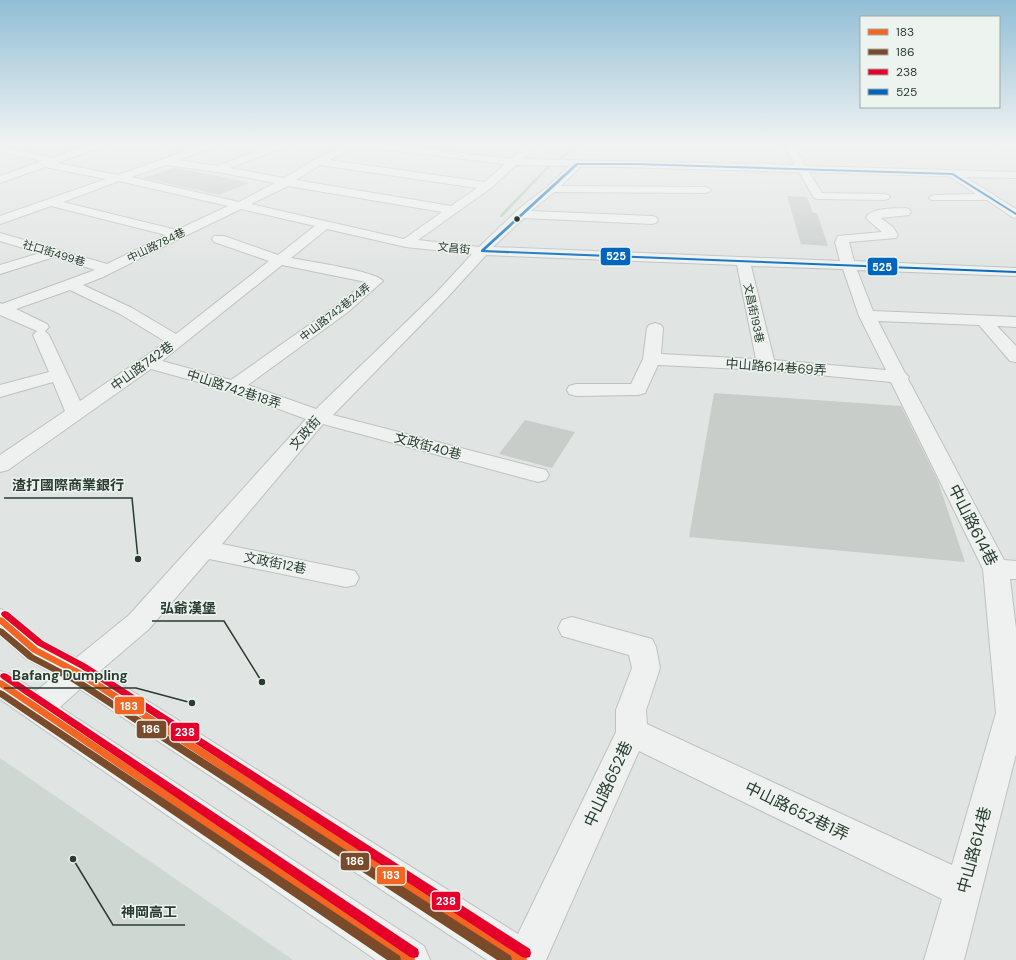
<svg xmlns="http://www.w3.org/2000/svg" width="1016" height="960" viewBox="0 0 1016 960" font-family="'DM Sans','Noto Sans TC',sans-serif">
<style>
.built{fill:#ced7d1}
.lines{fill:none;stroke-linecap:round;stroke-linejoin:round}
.stream{fill:#b0ceb8;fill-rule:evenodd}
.building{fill:#c8cdca}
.minor-casing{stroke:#bdc1bf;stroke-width:2}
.minor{fill:#eff1f0;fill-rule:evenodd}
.bus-1-casing{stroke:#edf4ef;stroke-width:3}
.bus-2-casing{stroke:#edf4ef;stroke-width:3}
.bus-3-casing{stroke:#edf4ef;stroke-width:3}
.bus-4-casing{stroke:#edf4ef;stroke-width:3}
.bus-1{fill:#f26522;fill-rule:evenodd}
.bus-2{fill:#7a4b2a;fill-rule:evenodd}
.bus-3{fill:#e4002b;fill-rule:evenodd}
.bus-4{fill:#0065bd;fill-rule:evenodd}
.bus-dot{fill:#293c30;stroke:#edf4ef;stroke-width:1.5}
.labels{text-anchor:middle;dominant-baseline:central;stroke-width:3;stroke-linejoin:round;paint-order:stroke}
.far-street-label{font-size:11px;fill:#293c30;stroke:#edf4ef}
.street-label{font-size:13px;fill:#293c30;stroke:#edf4ef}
.near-street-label{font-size:16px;fill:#293c30;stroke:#edf4ef}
.leader{fill:none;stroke:#293c30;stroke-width:1.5}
.callout-dot{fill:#293c30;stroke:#edf4ef;stroke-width:1.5}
.callout-label{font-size:14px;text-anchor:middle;font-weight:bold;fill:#293c30;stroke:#edf4ef;stroke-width:3;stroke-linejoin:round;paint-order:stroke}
.line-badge{stroke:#edf4ef;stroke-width:1.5}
.badge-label{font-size:11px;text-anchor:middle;font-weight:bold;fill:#fff}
</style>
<rect width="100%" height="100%" fill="#e0e4e2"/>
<path class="built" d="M0,758L293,960H0Z"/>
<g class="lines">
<path class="stream" d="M574,143H578L574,150L548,169L502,217H500V215L546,167L572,148Z"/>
</g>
<g class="building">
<path d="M174,168L209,174L249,183L219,195L143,178Z"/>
<path d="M787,196L807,197L813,213H817L828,246L801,244Z"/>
<path d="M714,393L901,406L938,481L965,562L689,537Z"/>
<path d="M525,420L575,432L552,468L499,454Z"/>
</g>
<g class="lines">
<defs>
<g id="minor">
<path d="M94,143H108L106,145L57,163L118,175L191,149L164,146L159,143L203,145L222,143L220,145L178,160L217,166L278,143H292L290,145L230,168L284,178L314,160L347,143H381L512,159L529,143H540L523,159L795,165L782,143H792L806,166L1016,172V178L965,177L1016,209V218L1012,217L987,200H931L929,198L931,196L935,195L976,194L949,176L809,172L822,193L884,194L888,195L890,197L888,199L884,200L818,199L814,198L799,172L581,166L561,186L705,187L709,188L711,190L709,192L705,193L554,192L531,211L652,216L656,217L658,220L656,223L652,224L524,218L493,247L840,261L835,242L838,236L882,232L868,220L866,217C873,207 894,209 905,208L909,209L911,212L909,215L881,218L893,227L898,235L896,238L849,242L854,261L1016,268V276L857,270L873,311L1016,317V327L997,326L1016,346V362L1010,361L979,325L878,321L905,373L909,377L908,379L1004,560L1016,561V579H1010L1016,629V754L964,960H924L942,899L639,751L546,960H487L80,689L60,707L424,946L430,960H376L0,699V671L10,674L36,691L56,675L25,658L0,636V609L10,613L45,642L76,658L129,615L306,419L227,390L151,369L8,470L0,472V455L65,411L53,382L0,397V385L49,372L33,335L37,331L0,315V303L2,304L95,270L54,257L0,274V265L40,253L0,241V233L107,264L166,235L51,206L0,224V216L106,179L45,167L0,183V176L42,161L0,152V146L52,158ZM357,146L505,164L485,182L329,160ZM166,165L218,172L275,183L239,202L131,177ZM320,165L477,188L451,206L296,180ZM516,165L569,166L547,187L521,207L479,247L418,240L491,188ZM119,181L228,206L177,230L63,202ZM288,186L442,212L404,239L251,204ZM241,209L315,226L278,255L224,236H214L212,239L214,242L269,261L176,334L132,308L83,285L103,277L183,237ZM327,229L406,247L472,254L436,293L316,409L248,385L348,312L383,281C376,271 306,261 291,258ZM486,255L737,265L756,359L661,354L663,328L661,325L655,323L649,325L647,328L643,359L631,384H576L569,386L567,390L569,394L576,396L638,395L645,393L658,365L766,370L891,382L983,569L996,713L952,865L647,724L646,710L660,668L656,647L652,639L572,617L562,620L558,628L562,636L629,655L632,668L616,710V732L518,934L100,671L149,629L209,559L346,587L355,585L359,578L355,571L222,544L323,424L538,482L546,480L549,475L546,470L333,415L446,299ZM282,265L366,282L336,306L231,380L162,361ZM751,266L843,269L859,316L886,370L774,360ZM70,290L120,314L166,342L80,401L49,335L45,331L49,327L47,324L16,309Z"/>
<path d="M714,143H724V144L719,147L716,146Z"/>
<path d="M993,143H1016V149L995,145Z"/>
</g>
</defs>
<use href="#minor" class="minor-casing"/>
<use href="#minor" class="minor"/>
<defs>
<g id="bus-1">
<path d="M0,617L3,618L38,648L82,671L526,956L527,960H512L76,675L32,652L0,624Z"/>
<path d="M0,680L3,681L414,956L415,960H401L0,687Z"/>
</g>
<g id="bus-2">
<path d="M0,628L3,629L34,655L78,678L511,956L512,960H497L72,682L28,659L0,635Z"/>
<path d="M0,690L3,691L400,956L401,960H387L0,697Z"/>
</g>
<g id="bus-3">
<path d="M5,611L8,612L43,641L86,664L530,949L531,953L530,957L526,958L522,957L80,668L37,645L2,616L1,614L2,612Z"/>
<path d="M4,673L7,674L418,949L419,953L418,957L414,958L410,957L1,678L0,676L1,674Z"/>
</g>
<path id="bus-4" d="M576,163H635L953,173L1016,213V215L952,175L635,165H578L485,250L1016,271V273L481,252V250Z"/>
</defs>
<use href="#bus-1" class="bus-1-casing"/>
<use href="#bus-2" class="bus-2-casing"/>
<use href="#bus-3" class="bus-3-casing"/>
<use href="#bus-4" class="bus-4-casing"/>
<use href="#bus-1" class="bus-1"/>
<use href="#bus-2" class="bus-2"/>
<use href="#bus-3" class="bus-3"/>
<use href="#bus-4" class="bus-4"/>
</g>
<linearGradient id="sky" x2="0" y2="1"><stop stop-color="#91bed5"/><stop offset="0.52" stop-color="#f1f3f2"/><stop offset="1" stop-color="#f1f3f2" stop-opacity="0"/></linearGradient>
<rect width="1016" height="277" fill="url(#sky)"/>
<circle class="bus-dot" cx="517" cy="219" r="3.5"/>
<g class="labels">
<g class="far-street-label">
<text transform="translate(156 245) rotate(-26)">中山路784巷</text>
<text transform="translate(454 248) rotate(6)">文昌街</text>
<text transform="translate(54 253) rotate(17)">社口街499巷</text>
<text transform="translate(335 312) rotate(-38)">中山路742巷24弄</text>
<text transform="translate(754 313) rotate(78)">文昌街193巷</text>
</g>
<g class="street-label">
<text transform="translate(142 366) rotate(-36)">中山路742巷</text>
<text transform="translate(776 367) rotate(4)">中山路614巷69弄</text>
<text transform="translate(234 389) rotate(18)">中山路742巷18弄</text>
<text transform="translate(305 433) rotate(-49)">文政街</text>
<text transform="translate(428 446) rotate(15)">文政街40巷</text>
<text transform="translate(275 563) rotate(11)">文政街12巷</text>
</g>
<g class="near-street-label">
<text transform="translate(973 525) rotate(63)">中山路614巷</text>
<text transform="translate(608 784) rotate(-65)">中山路652巷</text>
<text transform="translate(797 811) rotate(26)">中山路652巷1弄</text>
<text transform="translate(974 850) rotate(-75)">中山路614巷</text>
</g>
</g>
<path class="leader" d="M138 559L132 498H4M262 682L224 621H152M192 703L136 688H4M73 859L113 925H185"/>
<g class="callout-dot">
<circle cx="138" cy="559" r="4"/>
<circle cx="262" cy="682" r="4"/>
<circle cx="192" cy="703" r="4"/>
<circle cx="73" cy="859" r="4"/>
</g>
<g class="callout-label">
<text x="68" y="490">渣打國際商業銀行</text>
<text x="188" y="613">弘爺漢堡</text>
<text x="70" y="680">Bafang Dumpling</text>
<text x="149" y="917">神岡高工</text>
</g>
<g class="line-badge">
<rect x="600" y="247" width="31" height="19" rx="4" fill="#0065bd"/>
<rect x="867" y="257" width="31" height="19" rx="4" fill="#0065bd"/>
<rect x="114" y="696" width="31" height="19" rx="4" fill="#f26522"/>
<rect x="136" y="720" width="31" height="19" rx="4" fill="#7a4b2a"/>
<rect x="170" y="722" width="30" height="20" rx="4" fill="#e4002b"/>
<rect x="340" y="852" width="30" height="19" rx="4" fill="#7a4b2a"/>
<rect x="376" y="866" width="30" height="19" rx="4" fill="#f26522"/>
<rect x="431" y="891" width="30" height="20" rx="4" fill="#e4002b"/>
</g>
<g class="badge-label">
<text x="616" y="260">525</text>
<text x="882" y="271">525</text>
<text x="129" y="710">183</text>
<text x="151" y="733">186</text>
<text x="185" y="736">238</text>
<text x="355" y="865">186</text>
<text x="391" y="879">183</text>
<text x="446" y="905">238</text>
</g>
<rect x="860" y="16" width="140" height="92" fill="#edf4ef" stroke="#9faaa3"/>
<rect x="868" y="29" width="20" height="6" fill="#f26522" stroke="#9faaa3"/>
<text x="896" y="36" font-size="12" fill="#293c30">183</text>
<rect x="868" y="49" width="20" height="6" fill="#7a4b2a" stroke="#9faaa3"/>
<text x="896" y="56" font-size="12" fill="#293c30">186</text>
<rect x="868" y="69" width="20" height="6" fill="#e4002b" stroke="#9faaa3"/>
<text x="896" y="76" font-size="12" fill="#293c30">238</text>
<rect x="868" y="89" width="20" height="6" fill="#0065bd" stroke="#9faaa3"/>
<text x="896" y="96" font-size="12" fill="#293c30">525</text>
</svg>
